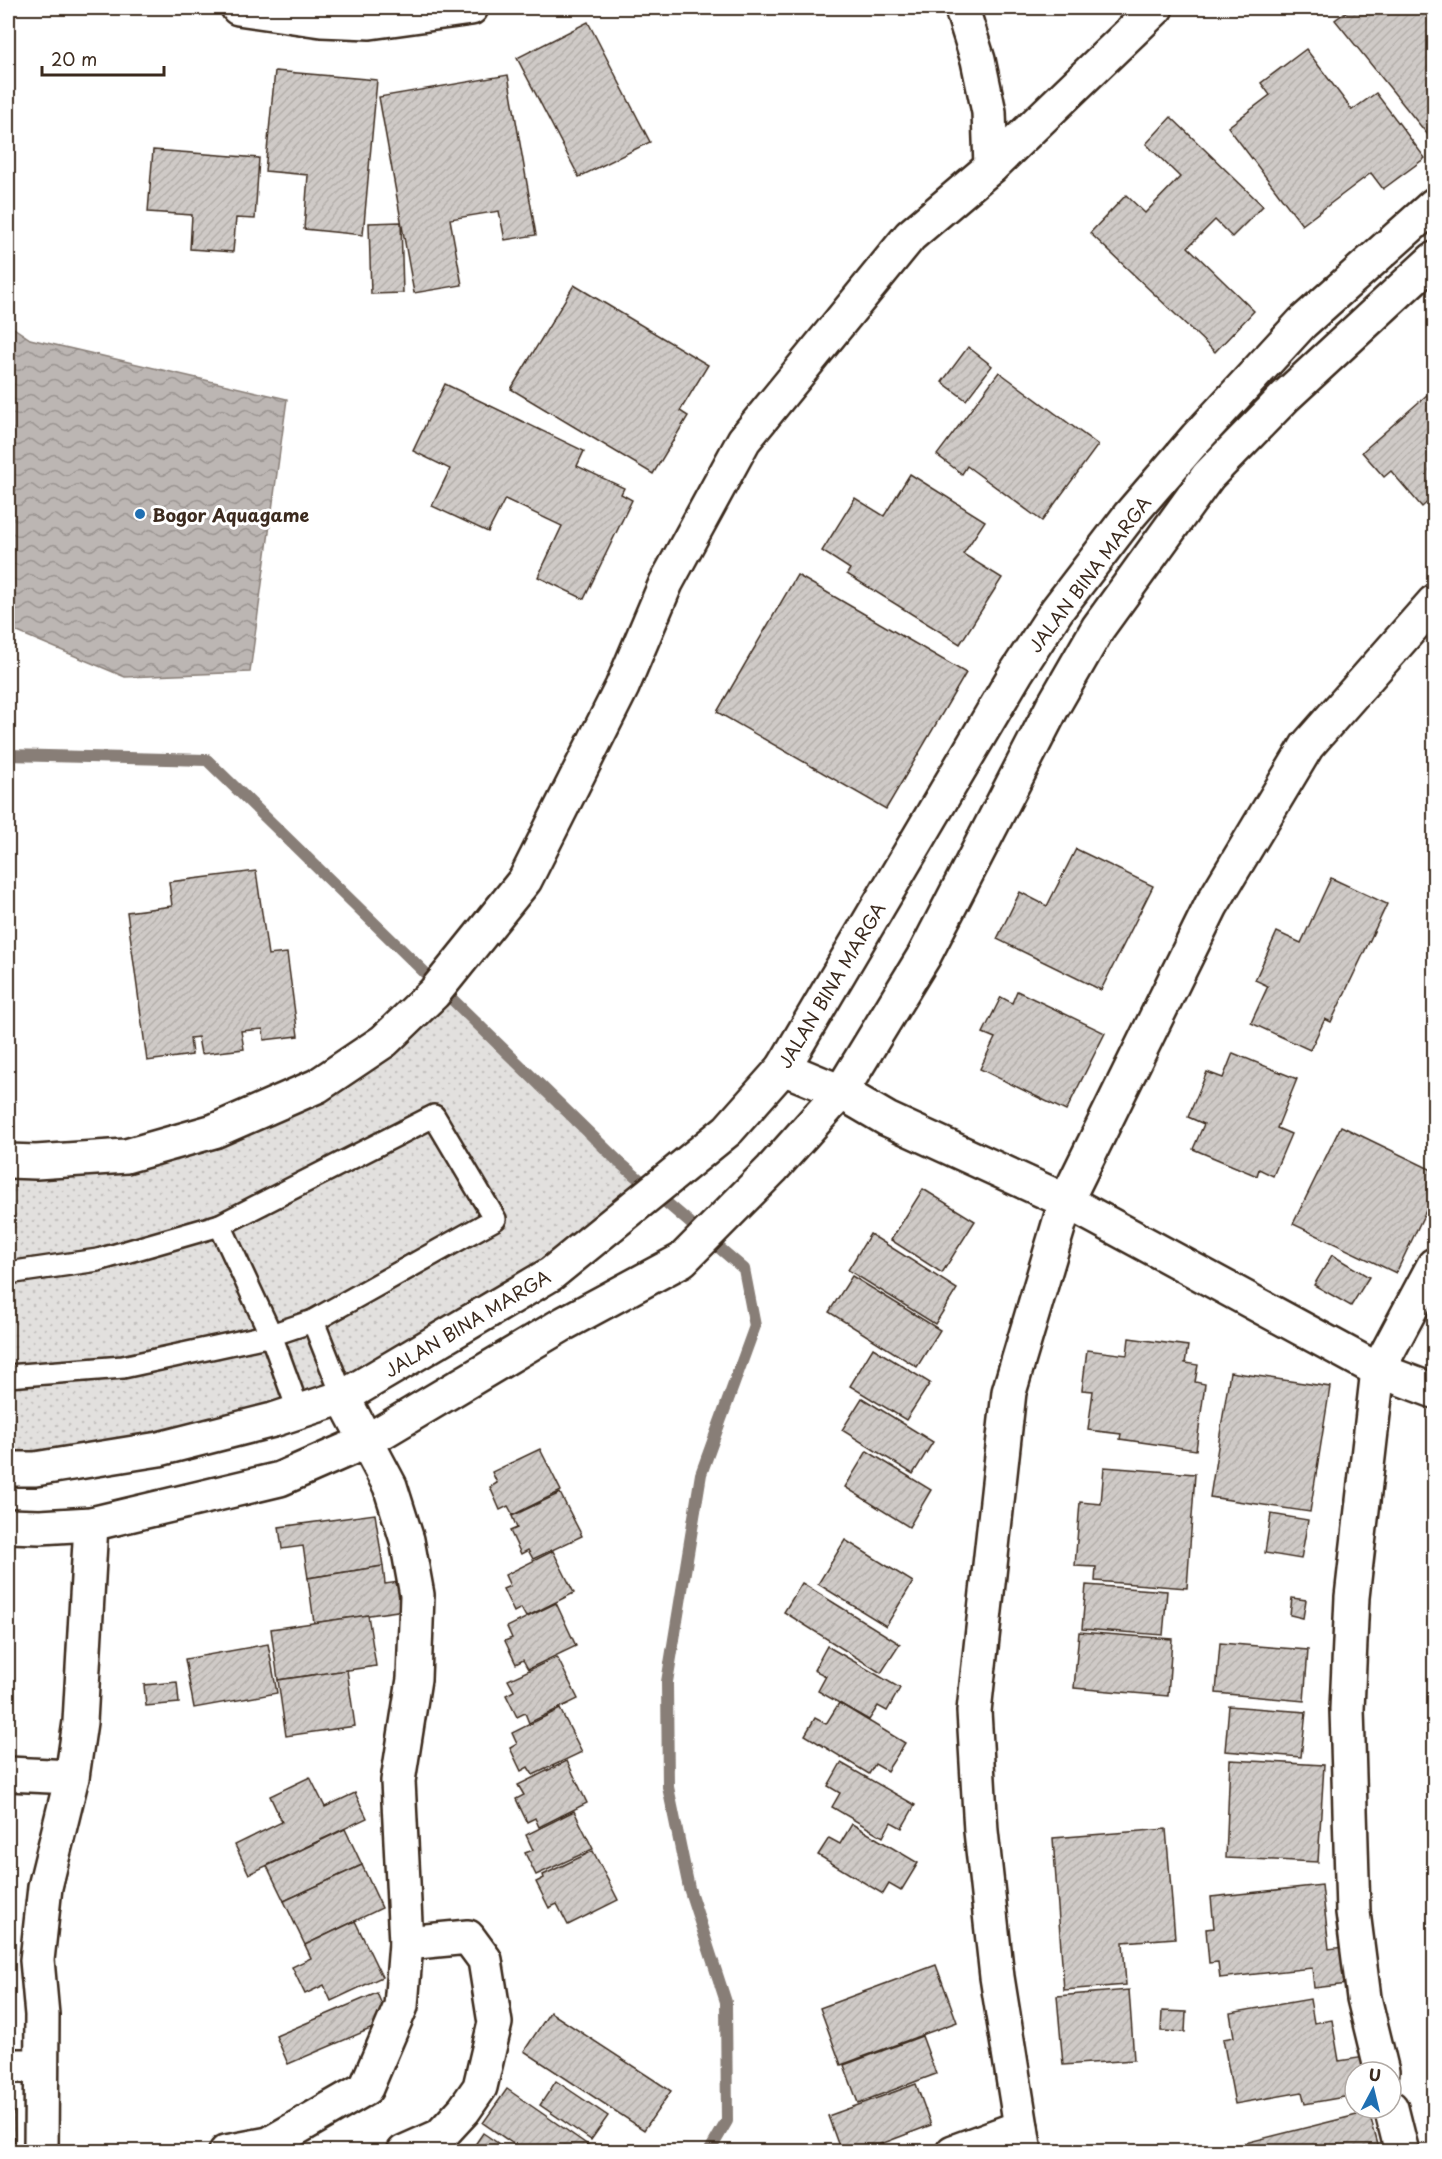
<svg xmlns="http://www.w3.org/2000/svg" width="1442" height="2159" viewBox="0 0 1442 2159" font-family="'Playpen Sans',sans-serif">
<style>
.grass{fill:url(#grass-dots);stroke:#8e857e;stroke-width:1.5}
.water{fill:url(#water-waves);stroke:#887e77;stroke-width:1.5}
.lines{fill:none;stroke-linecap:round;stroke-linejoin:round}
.stream{stroke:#887e77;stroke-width:12}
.building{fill:url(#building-hatch);stroke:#3b2a1e;stroke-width:1.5}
.service-casing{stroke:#3b2a1e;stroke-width:26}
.minor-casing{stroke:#3b2a1e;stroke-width:38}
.service{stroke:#fff;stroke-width:21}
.minor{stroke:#fff;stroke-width:33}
.poi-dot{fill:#1f6fb2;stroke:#fff;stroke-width:2}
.labels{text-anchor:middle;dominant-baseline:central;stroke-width:6;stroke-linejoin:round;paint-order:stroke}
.poi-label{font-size:18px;font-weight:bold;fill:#3b2a1e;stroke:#fff;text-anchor:start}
.street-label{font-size:18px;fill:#3b2a1e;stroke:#fff}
</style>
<defs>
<pattern id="grass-dots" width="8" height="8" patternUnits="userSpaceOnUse" patternTransform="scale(1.5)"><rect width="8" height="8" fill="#e2e0de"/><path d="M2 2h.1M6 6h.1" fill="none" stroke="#c3c0be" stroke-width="1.8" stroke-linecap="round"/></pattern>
<pattern id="water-waves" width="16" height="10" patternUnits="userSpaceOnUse" patternTransform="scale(1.5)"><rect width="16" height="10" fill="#bcb6b3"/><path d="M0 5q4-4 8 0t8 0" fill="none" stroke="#9a9491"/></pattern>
<pattern id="building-hatch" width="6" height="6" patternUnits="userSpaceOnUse" patternTransform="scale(1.5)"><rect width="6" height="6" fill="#cfcac7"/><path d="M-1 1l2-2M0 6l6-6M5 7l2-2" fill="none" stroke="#b3aeaa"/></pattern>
</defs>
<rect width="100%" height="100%" fill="#fff"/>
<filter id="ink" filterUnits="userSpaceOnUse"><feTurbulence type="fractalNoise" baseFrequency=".0167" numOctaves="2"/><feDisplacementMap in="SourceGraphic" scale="12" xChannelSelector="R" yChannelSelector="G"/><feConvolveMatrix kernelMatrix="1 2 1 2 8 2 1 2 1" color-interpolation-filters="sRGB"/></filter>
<g filter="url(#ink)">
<path class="grass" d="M440,986L649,1188L343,1397L8,1469V1158L126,1156L317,1086Z"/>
<path class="water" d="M8,324L30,339L287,399L250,672L125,677L8,628Z"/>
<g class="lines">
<path class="stream" d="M8,755L207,760L619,1162L744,1269L755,1326L701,1474L667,1682L668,1787L689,1888L726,2002L727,2121L709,2152"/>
</g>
<g class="building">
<path d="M1351,8H1434V131L1428,135L1335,20Z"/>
<path d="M588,22L650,142L579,177L517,58Z"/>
<path d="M1306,49L1352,110L1376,93L1425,158L1383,189L1371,173L1302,225L1228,127L1270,95L1261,83Z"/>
<path d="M275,71L377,80L363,235L304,229L308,175L265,171Z"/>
<path d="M508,75L536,235L505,240L499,211L450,219L462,285L414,293L379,97Z"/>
<path d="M1171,117L1263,206L1232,237L1215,220L1188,247L1254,311L1215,352L1090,233L1126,195L1145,213L1180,177L1146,144Z"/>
<path d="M153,150L259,158L255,219L236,218L233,252L190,249L192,215L148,212Z"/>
<path d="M401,222L403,293L371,294L369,223Z"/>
<path d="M574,285L708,365L680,411L688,416L653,474L511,389Z"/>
<path d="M968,347L992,366L966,400L942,382Z"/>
<path d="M999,372L1098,445L1042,521L967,466L962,474L937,455Z"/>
<path d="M445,384L584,451L577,466L624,488L621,494L632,500L584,599L538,577L562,526L505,499L488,532L432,506L450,469L413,451Z"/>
<path d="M1428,394L1434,401V496L1422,507L1391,471L1384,477L1362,452Z"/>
<path d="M910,474L985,521L963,554L1002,578L960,644L847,574L850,569L822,551L855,498L884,516Z"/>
<path d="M797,575L966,673L886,809L717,712Z"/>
<path d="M1076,849L1153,886L1101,990L997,939L1020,892L1047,906Z"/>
<path d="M256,871L268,955L287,953L298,1036L264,1040L263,1029L241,1031L244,1049L201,1054L198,1037L190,1038L192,1055L147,1061L127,912L172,906L169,882Z"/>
<path d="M8,872L13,873L11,899H8Z"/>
<path d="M1331,878L1387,904L1331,1022L1325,1019L1310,1050L1251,1023L1268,986L1255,980L1277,932L1301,943Z"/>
<path d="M1017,991L1105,1033L1066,1111L980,1069L995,1038L983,1033L1001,997L1012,1003Z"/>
<path d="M1233,1053L1297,1079L1277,1128L1291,1134L1273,1176L1259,1169L1257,1176L1193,1149L1204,1124L1188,1117L1207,1072L1223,1078Z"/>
<path d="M1341,1126L1434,1171V1194L1396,1273L1293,1224Z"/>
<path d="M923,1189L975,1221L942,1273L891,1240Z"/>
<path d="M870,1234L957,1289L935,1324L848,1270Z"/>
<path d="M1332,1255L1369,1277L1351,1306L1314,1285Z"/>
<path d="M852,1276L940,1330L917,1367L829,1312Z"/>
<path d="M1129,1338L1188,1346L1185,1363L1198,1365L1195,1382L1205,1384L1196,1450L1120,1439L1121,1434L1088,1430L1093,1391L1082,1390L1087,1350L1127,1355Z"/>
<path d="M873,1348L930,1383L906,1420L850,1386Z"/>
<path d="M1230,1372L1330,1387L1310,1512L1210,1497Z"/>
<path d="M862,1398L933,1442L913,1474L842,1430Z"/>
<path d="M540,1449L561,1491L513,1515L508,1506L500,1510L490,1487L497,1483L492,1472Z"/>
<path d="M867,1451L931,1490L909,1527L845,1487Z"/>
<path d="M1104,1467L1195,1474L1187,1588L1095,1581L1096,1567L1075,1566L1080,1502L1101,1504Z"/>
<path d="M560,1493L582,1536L533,1559L528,1550L521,1554L510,1531L517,1528L512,1516Z"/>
<path d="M375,1514L383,1566L308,1578L303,1546L282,1549L279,1527Z"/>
<path d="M1271,1514L1308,1520L1301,1559L1265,1553Z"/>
<path d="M845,1540L913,1582L886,1626L818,1584Z"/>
<path d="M553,1551L574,1593L526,1617L521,1608L514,1612L503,1589L510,1586L505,1575Z"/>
<path d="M383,1566L385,1584L406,1581L411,1609L314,1623L308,1578Z"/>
<path d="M802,1583L900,1644L881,1673L784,1612Z"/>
<path d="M1086,1585L1167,1591L1163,1635L1082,1629Z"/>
<path d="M1292,1598L1306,1600L1303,1618L1290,1615Z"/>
<path d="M556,1603L576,1646L528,1669L523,1660L516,1664L505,1641L512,1638L507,1627Z"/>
<path d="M368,1615L376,1666L278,1680L271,1629Z"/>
<path d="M1079,1632L1172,1639L1168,1696L1074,1688Z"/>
<path d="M1220,1643L1308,1650L1304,1701L1216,1693Z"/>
<path d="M268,1644L277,1693L194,1708L185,1659Z"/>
<path d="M827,1646L900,1688L887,1711L878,1706L869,1720L818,1691L826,1676L814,1670Z"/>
<path d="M557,1657L578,1699L529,1723L525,1713L517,1717L506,1695L514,1691L508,1680Z"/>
<path d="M347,1670L355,1726L286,1736L278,1680Z"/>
<path d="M177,1682L179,1703L146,1706L144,1685Z"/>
<path d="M839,1703L905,1743L887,1771L875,1764L869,1774L805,1735L815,1718L826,1724Z"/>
<path d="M1229,1706L1306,1712L1301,1757L1225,1751Z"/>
<path d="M560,1709L582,1752L533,1775L528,1767L521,1771L510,1748L517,1744L512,1733Z"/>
<path d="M1230,1760L1324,1765L1318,1862L1226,1858Z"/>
<path d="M567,1761L587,1803L539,1827L535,1818L527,1822L516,1799L524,1795L518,1785Z"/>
<path d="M841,1763L915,1805L902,1828L891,1822L883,1837L832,1807L840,1793L828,1786Z"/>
<path d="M310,1777L325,1807L355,1793L367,1818L249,1874L235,1845L282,1822L270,1796Z"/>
<path d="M574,1811L593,1849L536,1875L525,1853L533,1850L526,1835Z"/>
<path d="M852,1824L918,1863L901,1891L889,1884L883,1894L818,1855L829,1838L840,1844Z"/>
<path d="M345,1829L362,1865L284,1901L267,1866Z"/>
<path d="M1166,1829L1175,1938L1123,1942L1126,1985L1064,1990L1053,1838Z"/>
<path d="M593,1851L618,1900L568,1925L557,1904L549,1908L536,1882L544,1878L543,1875Z"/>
<path d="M362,1865L382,1908L305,1945L284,1901Z"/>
<path d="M1322,1885L1329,1949L1343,1947L1348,1984L1314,1988L1312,1968L1220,1978L1218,1962L1209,1963L1206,1929L1214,1928L1211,1897Z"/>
<path d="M355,1921L382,1977L331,2001L324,1985L305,1994L292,1967L311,1958L305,1945Z"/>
<path d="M936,1965L957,2022L841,2065L820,2008Z"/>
<path d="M1129,1990L1134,2060L1063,2065L1057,1996Z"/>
<path d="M377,1993L389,2021L288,2064L276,2036Z"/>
<path d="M1310,1999L1314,2023L1332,2020L1339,2061L1365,2057L1368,2072H1355V2095L1305,2104L1302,2092L1235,2104L1223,2039L1234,2037L1230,2013Z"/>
<path d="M1162,2011L1186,2012L1185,2032L1161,2031Z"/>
<path d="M550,2012L671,2091L644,2130L524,2051Z"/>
<path d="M922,2036L936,2074L858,2103L844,2065Z"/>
<path d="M556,2081L608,2116L591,2140L540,2105Z"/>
<path d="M916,2084L931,2125L860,2152H841L828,2116Z"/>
<path d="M507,2089L598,2152H525L483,2123Z"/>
<path d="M8,2112H14L15,2152H8Z"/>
<path d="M1369,2112L1380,2152H1226L1225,2148Z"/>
<path d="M483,2133L511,2152H470Z"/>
</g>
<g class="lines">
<defs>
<g id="service">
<path d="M8,1273L98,1260L220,1225"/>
<path d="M313,1321L343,1397"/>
<path d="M8,1376L123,1367L271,1335L313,1321L495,1219L434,1116L220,1225L271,1335L299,1412"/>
</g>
<g id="minor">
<path d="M238,8L321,20L370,22L471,8"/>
<path d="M962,9L978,60L989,112L991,167"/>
<path d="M783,1068L841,1092L887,1119L1066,1201L1378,1370L1434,1391"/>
<path d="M8,1161L36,1162L126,1156L214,1131L317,1086L384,1041L434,993L525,880L622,687L666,583L744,440L910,236L991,167L1156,8"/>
<path d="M8,1469H35L159,1449L273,1420L343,1397L551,1274L728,1130L783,1068L1016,673L1057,610L1129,516L1197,437L1302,323L1434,205"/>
<path d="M8,1526L40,1527L91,1524L280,1479L367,1441L565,1323L682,1260L772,1169L841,1092L924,956L1052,708L1098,628L1208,476L1286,396L1434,259"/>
<path d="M8,1774L72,1777"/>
<path d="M8,2066H40"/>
<path d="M1382,2072L1364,1998L1353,1912L1347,1709L1352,1597L1378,1370L1434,1265"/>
<path d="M1391,2108L1402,2152"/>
<path d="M41,2152L42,2015L37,1960L45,1887L72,1777L80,1722L91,1524"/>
<path d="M226,2152L269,2144L366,2088L401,2006L406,1943L398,1781L414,1679L417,1595L407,1540L390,1486L343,1397"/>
<path d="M404,2152L440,2136L464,2110L480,2087L495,2023L485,1960L468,1937L406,1943"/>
<path d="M953,2152L1021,2127"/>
<path d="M1025,2152L997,1977L981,1831L974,1711L1009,1392L1066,1201L1211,906L1307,746L1434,602"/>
</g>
</defs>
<use href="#service" class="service-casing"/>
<use href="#minor" class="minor-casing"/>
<use href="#service" class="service"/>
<use href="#minor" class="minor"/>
</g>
</g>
<circle class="poi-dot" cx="140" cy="514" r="6"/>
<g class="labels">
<g class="poi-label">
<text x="152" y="514">Bogor Aquagame</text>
</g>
<g class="street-label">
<text transform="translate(1089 574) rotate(-53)">JALAN BINA MARGA</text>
<text transform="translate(831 985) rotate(-59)">JALAN BINA MARGA</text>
<text transform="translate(467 1323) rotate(-31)">JALAN BINA MARGA</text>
</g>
</g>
<rect width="1442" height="2159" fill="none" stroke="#fff" stroke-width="30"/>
<rect x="15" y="15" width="1412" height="2129" fill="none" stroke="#3b2a1e" stroke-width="2" filter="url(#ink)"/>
<g transform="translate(1373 2090) rotate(7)"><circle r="28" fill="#ffffff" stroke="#b1aaa5" stroke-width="1.5"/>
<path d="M0-4.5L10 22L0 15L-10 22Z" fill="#1f6fb2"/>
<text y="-9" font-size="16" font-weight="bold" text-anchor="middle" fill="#3b2a1e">U</text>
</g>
<path d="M42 66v9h122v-9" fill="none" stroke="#3b2a1e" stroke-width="3"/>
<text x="51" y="66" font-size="18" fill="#3b2a1e" stroke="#ffffff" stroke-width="4.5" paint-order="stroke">20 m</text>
</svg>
